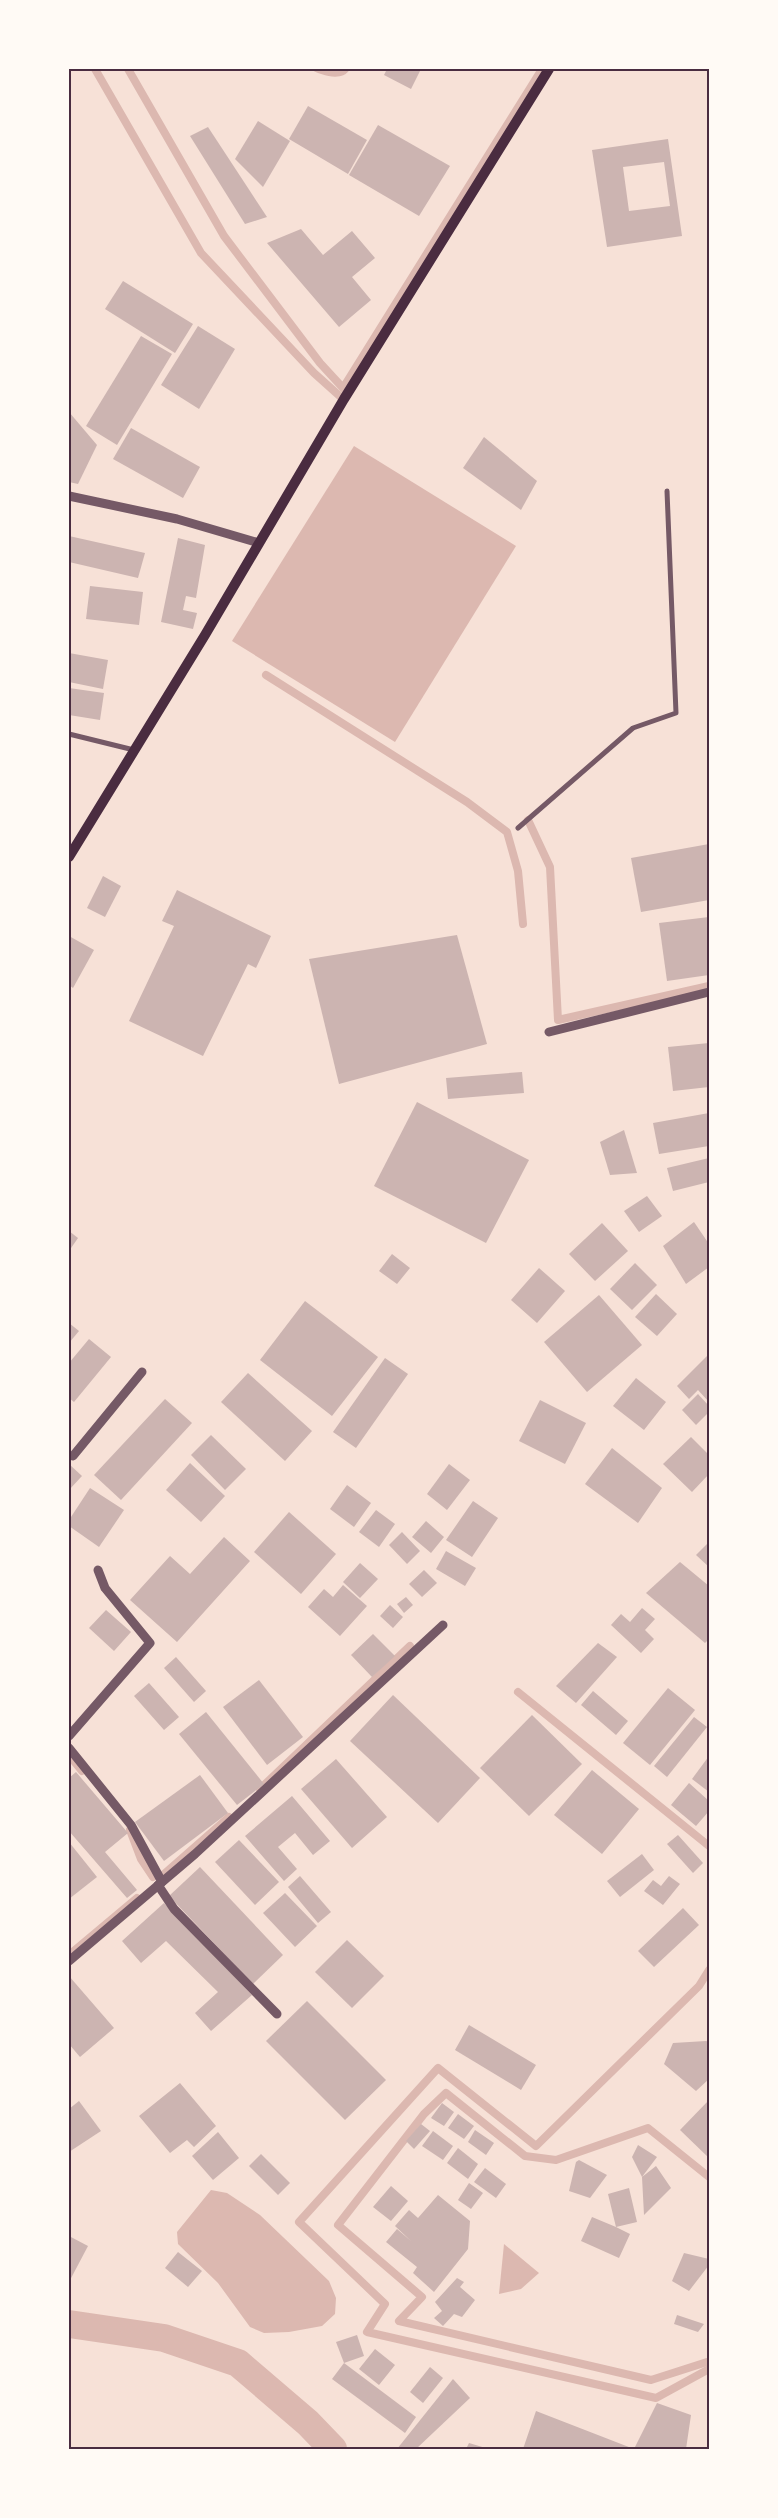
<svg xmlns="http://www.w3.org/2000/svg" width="778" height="2518" viewBox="0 0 778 2518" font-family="'Source Sans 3',sans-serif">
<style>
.water{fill:#dcb8b0}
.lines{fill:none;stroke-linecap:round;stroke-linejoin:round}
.stream{stroke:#dcb8b0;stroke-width:8}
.canal{stroke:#dcb8b0;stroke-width:28}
.building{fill:#ccb4b1;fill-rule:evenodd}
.minor{stroke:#755966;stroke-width:5}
.tertiary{stroke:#755966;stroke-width:9}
.secondary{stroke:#4a2c40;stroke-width:10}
.neatline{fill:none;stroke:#4a2c40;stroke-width:2}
</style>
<rect width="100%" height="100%" fill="#f7e1d7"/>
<g class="water">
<path d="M310,69H350C343,82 322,76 310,69Z"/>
<path d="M354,446L516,546L395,742L232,641Z"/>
<path d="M211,2190L227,2193L260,2215L329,2281L336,2298L335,2314L322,2326L289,2332L264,2333L250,2327L218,2283L178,2244L177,2232Z"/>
<path d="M504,2244L539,2273L521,2289L499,2294Z"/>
</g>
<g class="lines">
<g class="stream">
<path d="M95,69L201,253L314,373L343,399"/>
<path d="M128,69L224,236L320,363L343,388L542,69"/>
<path d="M266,675L467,802L507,832L518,871L523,924"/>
<path d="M528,820L550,867L558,1020L709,986"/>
<path d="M518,1692L709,1846"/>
<path d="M69,1755L82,1771"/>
<path d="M260,1789L410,1646"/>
<path d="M130,1830L141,1859L153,1877"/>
<path d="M163,1875L229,1817"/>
<path d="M69,1955L137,1898"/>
<path d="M709,1970L699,1986L536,2146L438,2068L299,2222L385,2304L367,2332L656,2398L709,2369"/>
<path d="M709,2177L648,2128L556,2160L525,2156L446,2093L424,2114L338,2225L422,2297L399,2321L651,2380L707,2362L709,2364"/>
</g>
<path class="canal" d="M69,2324L164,2338L238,2363L308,2423L333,2449"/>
</g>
<g class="building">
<path d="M387,69H421L411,89L384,75Z"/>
<path d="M308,106L367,140L348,174L289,139Z"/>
<path d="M258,121L290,141L263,187L235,159Z"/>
<path d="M378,125L450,166L419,216L349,175Z"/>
<path d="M208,127L267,217L245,224L190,136Z"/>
<path d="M668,139L682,236L607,247L592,150ZM664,162L670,206L629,211L623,167Z"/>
<path d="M301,229L323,255L352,231L375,258L352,277L371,300L339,327L267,243Z"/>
<path d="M123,281L193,324L175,353L105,309Z"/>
<path d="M198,326L235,349L199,409L161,385Z"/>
<path d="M141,336L172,354L117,445L86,426Z"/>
<path d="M69,412L97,445L78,484L69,482Z"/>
<path d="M131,428L200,467L183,498L113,459Z"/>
<path d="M484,437L537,481L521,510L463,468Z"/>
<path d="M69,536L145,553L138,578L69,562Z"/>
<path d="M178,538L205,545L196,598L186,596L183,610L197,613L193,629L161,622Z"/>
<path d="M90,586L143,592L139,625L86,619Z"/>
<path d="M69,653L108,660L103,689L69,682Z"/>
<path d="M69,688L104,693L100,720L69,715Z"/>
<path d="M709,844V900L641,912L631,858Z"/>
<path d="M103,876L121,886L105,917L87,908Z"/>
<path d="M177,890L271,936L256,968L248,964L203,1056L129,1021L174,926L162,921Z"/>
<path d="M709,917V975L667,981L659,923Z"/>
<path d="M457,935L487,1044L339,1084L309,959Z"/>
<path d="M69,936L94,950L73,988L69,985Z"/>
<path d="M709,1043V1087L673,1091L668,1047Z"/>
<path d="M522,1072L524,1093L448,1099L446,1078Z"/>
<path d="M417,1102L529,1160L486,1243L374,1186Z"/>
<path d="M709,1113V1146L659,1154L653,1123Z"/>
<path d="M624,1130L637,1173L610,1175L600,1142Z"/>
<path d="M709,1158V1182L673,1191L667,1168Z"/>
<path d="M647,1196L662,1216L639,1232L624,1211Z"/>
<path d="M694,1222L709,1244V1267L686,1284L663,1246Z"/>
<path d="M602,1223L628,1251L595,1281L569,1254Z"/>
<path d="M69,1231L78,1238L69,1251Z"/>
<path d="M392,1254L410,1268L397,1284L379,1271Z"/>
<path d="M635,1263L657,1285L632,1310L610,1289Z"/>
<path d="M539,1268L565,1291L537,1323L511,1300Z"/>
<path d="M656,1294L677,1314L657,1336L635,1317Z"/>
<path d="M599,1295L642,1345L587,1392L544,1342Z"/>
<path d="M305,1301L378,1357L332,1416L260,1360Z"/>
<path d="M69,1323L79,1331L69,1343Z"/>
<path d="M89,1339L111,1357L74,1402L69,1398V1363Z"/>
<path d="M709,1354V1402L698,1390L689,1399L677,1386Z"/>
<path d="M385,1358L408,1374L356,1448L333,1432Z"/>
<path d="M248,1373L312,1431L285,1461L221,1402Z"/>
<path d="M636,1378L666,1402L644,1430L613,1406Z"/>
<path d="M698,1394L709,1406V1412L696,1425L682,1410Z"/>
<path d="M165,1399L192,1423L121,1500L94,1475Z"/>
<path d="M540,1400L586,1423L565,1464L519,1441Z"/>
<path d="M211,1435L246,1469L225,1490L191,1455Z"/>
<path d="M691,1437L709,1455V1474L692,1492L663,1464Z"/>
<path d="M612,1448L662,1488L638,1523L585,1484Z"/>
<path d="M190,1463L225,1496L201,1522L166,1490Z"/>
<path d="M69,1464L82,1476L69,1490Z"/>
<path d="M449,1464L470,1480L447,1510L427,1494Z"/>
<path d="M347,1485L371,1503L354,1527L330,1509Z"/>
<path d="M90,1488L124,1510L99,1547L69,1526V1520Z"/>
<path d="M473,1501L498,1518L472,1557L446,1540Z"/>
<path d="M376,1510L395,1524L379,1547L359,1532Z"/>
<path d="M289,1512L336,1554L301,1594L254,1552Z"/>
<path d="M426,1521L444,1537L431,1553L412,1537Z"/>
<path d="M402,1532L420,1551L407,1564L389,1545Z"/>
<path d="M224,1537L250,1561L177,1642L130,1600L170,1556L190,1574Z"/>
<path d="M709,1542V1567L696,1555Z"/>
<path d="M446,1551L476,1568L465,1586L436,1569Z"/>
<path d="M680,1562L709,1586V1639L705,1643L646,1593Z"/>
<path d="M360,1563L378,1579L360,1598L343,1582Z"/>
<path d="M424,1570L437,1583L422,1597L409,1584Z"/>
<path d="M343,1585L367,1606L340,1636L308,1607L324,1589L333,1597Z"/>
<path d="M406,1597L413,1605L404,1613L397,1604Z"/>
<path d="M390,1605L403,1617L393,1628L380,1616Z"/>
<path d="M642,1608L655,1619L645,1630L654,1639L641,1653L611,1625L621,1614L630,1622Z"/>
<path d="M106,1610L131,1632L114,1651L89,1628Z"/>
<path d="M373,1634L395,1656L372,1677L351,1655Z"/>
<path d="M598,1643L617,1657L576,1703L556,1686Z"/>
<path d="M176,1657L206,1691L194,1702L164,1668Z"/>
<path d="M259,1680L303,1737L267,1765L223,1707Z"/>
<path d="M149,1683L179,1717L164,1730L134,1696Z"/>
<path d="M668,1688L695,1710L650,1765L623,1743Z"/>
<path d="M593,1691L628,1721L616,1735L581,1705Z"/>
<path d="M393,1695L480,1778L438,1823L350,1741Z"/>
<path d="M206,1712L264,1784L237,1805L179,1734Z"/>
<path d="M532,1715L582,1764L529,1816L480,1768Z"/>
<path d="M694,1717L707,1727L667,1777L654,1766Z"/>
<path d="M709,1756V1792L692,1779Z"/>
<path d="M336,1759L387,1817L352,1848L301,1789Z"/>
<path d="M592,1770L639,1809L602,1854L554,1815Z"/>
<path d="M76,1772L128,1833L105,1852L137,1890L127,1898L69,1831V1778Z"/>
<path d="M200,1775L228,1813L164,1861L135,1822Z"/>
<path d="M689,1783L709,1801V1811L696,1826L671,1805Z"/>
<path d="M292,1796L330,1841L313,1855L295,1833L278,1847L297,1869L284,1881L245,1836Z"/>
<path d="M678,1835L703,1863L693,1873L667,1844Z"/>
<path d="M239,1840L279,1882L255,1905L215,1862Z"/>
<path d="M69,1842L97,1877L69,1899Z"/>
<path d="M642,1854L654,1870L620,1897L607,1881Z"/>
<path d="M200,1867L283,1955L253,1984L169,1896Z"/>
<path d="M300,1876L331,1912L318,1923L288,1887Z"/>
<path d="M669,1876L680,1884L663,1905L644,1891L653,1880L661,1886Z"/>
<path d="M285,1893L317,1926L295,1947L263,1913Z"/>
<path d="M164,1903L252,1995L211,2031L195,2013L218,1992L166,1941L141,1963L122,1941Z"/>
<path d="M683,1908L699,1925L654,1967L638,1951Z"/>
<path d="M347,1940L384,1976L352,2008L315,1972Z"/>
<path d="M69,1976L114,2028L80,2057L69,2044Z"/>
<path d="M307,2001L386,2080L345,2120L266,2041Z"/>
<path d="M469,2025L536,2065L521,2090L455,2050Z"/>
<path d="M706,2041L709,2042V2079L696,2091L664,2064L673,2043Z"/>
<path d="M180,2083L216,2126L194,2147L187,2140L170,2153L139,2116Z"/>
<path d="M709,2100V2158L680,2130Z"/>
<path d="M79,2101L101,2131L69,2152V2109Z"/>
<path d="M442,2103L454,2112L444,2126L431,2118Z"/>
<path d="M458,2114L474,2126L464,2139L448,2128Z"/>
<path d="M421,2124L430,2131L414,2149L406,2141Z"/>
<path d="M475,2130L494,2143L486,2155L468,2142Z"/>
<path d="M433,2131L453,2146L443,2160L422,2146Z"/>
<path d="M218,2132L239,2158L213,2180L192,2156Z"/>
<path d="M638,2145L657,2157L642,2177L656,2166L671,2188L644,2215L642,2177L632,2157Z"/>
<path d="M458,2148L478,2164L468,2179L447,2163Z"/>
<path d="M261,2154L290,2183L278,2195L249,2166Z"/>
<path d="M579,2160L607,2175L590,2198L569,2191L576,2162Z"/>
<path d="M485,2168L506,2184L496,2198L474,2182Z"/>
<path d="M469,2183L483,2193L471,2209L458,2200Z"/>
<path d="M391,2186L408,2201L391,2221L373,2207Z"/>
<path d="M629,2188L637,2222L616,2227L630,2234L619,2258L581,2241L592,2217L616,2227L608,2194Z"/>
<path d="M438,2195L470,2221L468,2249L434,2292L413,2273L417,2267L386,2242L397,2229L411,2241L395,2226L409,2210L418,2218Z"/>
<path d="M69,2236L88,2246L69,2282Z"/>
<path d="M178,2252L202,2271L188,2287L165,2268Z"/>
<path d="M684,2253L709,2259V2265L689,2291L672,2281Z"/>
<path d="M457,2278L464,2282L460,2287L475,2300L462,2317L454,2314L443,2326L434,2318L442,2311L435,2302Z"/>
<path d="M677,2315L704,2324L698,2332L674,2324Z"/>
<path d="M357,2335L364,2356L344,2363L336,2342Z"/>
<path d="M375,2349L395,2365L379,2385L359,2369Z"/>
<path d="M344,2363L416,2417L405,2433L332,2379Z"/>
<path d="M430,2367L443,2378L423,2403L410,2392Z"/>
<path d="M453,2379L470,2398L416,2449H397Z"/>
<path d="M657,2403L691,2415L686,2449H523L536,2411L634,2449Z"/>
<path d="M469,2443L489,2449H466Z"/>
</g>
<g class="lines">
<g class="minor">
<path d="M69,734L134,750"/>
<path d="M518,828L633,728L676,713L667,491"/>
</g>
<g class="tertiary">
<path d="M69,496L177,519L259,543"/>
<path d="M549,1032L709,992"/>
<path d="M73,1456L142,1372"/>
<path d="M69,1736L150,1643L105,1588L98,1570"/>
<path d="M69,1748L131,1825L162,1882"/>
<path d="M158,1885L174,1909L277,2014"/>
<path d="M69,1961L195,1854L443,1625"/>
</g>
<path class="secondary" d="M69,857L205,635L344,399L549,69"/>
</g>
<rect width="778" height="2518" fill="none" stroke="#fffaf5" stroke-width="140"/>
<rect x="70" y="70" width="638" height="2378" class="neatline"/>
</svg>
